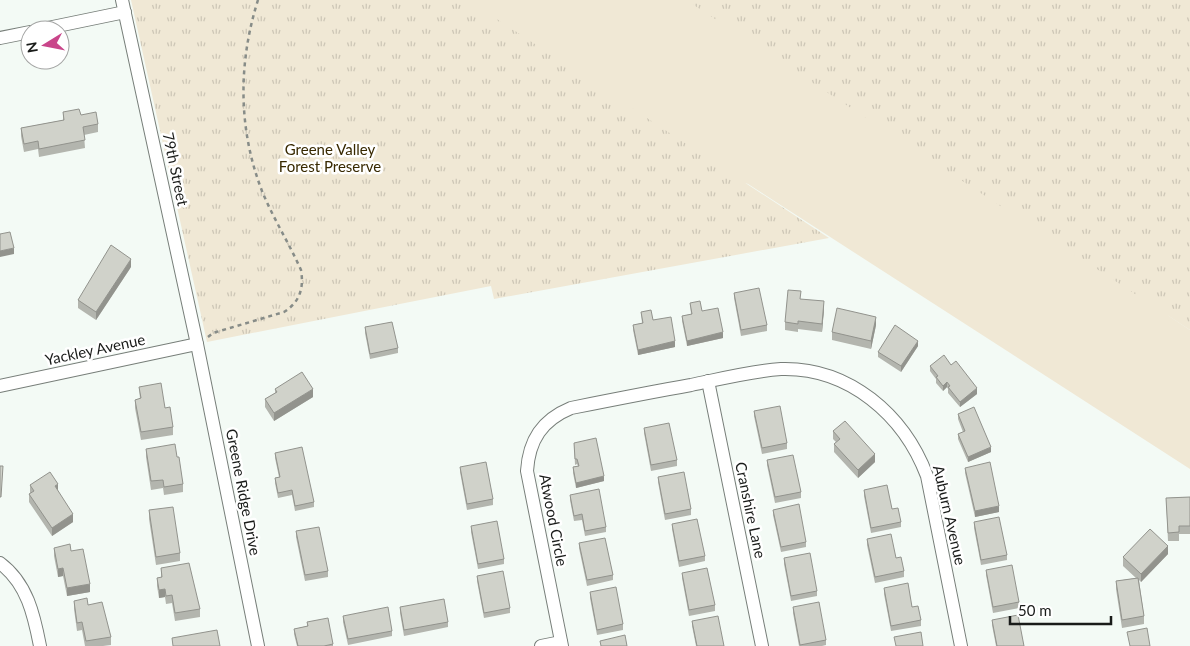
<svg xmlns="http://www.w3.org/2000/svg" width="1190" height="646" viewBox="0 0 1190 646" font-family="Lato,sans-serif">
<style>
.grass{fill:#f0e8d5}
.park{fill:url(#park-tufts)}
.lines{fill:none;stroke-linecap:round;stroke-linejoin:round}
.minor-casing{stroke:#777e79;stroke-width:14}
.path{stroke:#878c88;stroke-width:2.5;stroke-dasharray:4 4;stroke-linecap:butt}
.minor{stroke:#fff;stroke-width:12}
.wall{fill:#b3b5ae}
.shaded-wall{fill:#92938d}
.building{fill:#d0d2ca;stroke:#92938d}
.labels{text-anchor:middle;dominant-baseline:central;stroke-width:5;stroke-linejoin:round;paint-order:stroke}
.park-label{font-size:15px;fill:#382901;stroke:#fff}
.street-label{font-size:15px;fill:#191b19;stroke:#fff}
</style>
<defs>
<pattern id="park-tufts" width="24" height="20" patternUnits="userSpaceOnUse" patternTransform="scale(1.25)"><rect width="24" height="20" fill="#f0e8d5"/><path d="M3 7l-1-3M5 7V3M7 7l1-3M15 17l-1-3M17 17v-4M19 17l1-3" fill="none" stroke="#cdc6b6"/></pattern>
</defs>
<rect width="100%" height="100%" fill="#f3faf5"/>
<path class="grass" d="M131,0H881L1169,316L1190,330V469L748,184Z"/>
<g class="park">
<path d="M131,0H468L829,238L494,299L491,286L207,342Z"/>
<path d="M686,0H1190V330Z"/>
</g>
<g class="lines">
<defs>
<g id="minor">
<path d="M122,0L197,344L258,646"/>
<path d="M38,30L125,12"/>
<path d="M0,38L30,32"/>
<path d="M708,381L762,646"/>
<path d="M0,386L197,344"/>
<path d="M0,563C27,583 34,615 40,646"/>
<path d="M541,646L561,642"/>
<path d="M562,646L527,471C529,440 542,420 571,408C611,400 651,392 691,385C720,379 751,371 781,369C849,367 904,415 927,476L961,646"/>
</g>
</defs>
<use href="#minor" class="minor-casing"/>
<path class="path" d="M208,337L213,333L284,312C300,302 304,288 301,270C289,243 273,218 262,191C238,129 238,63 258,0"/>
<use href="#minor" class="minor"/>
</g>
<g class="wall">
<path d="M63,112L81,115L98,124V132L84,135L85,148L39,157L38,149L24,152L21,136V128L63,120Z"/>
<path d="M131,267L96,320L78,308V300Z"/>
<path d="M734,293L767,325V331L741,336L734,298Z"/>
<path d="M801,299L824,309L822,332L798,329V332L785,330V322Z"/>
<path d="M690,303L702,311L723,338L687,346L682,321V316L691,314Z"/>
<path d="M641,312L653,320L675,347L638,355L633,330V325L642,323Z"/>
<path d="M876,325L871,349L832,340V332Z"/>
<path d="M365,327L398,348V353L370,359L365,333Z"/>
<path d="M918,346L901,372L878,357V352Z"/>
<path d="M951,365L977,394L960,407L948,393V389L947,387L943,391L936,383V379L930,371V366Z"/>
<path d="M139,387L165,408L173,427V435L141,440L135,408V400L140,399Z"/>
<path d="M275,389L313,397L274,421L265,407V399L275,393Z"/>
<path d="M754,411L787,443V449L762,454L754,416Z"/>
<path d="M958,414L991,452L968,462L958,439V434L963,432L958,419Z"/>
<path d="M644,428L677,460V466L651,471L644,433Z"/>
<path d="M833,431L875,462L858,478L834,452V444L836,442L833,439Z"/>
<path d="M574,443L604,481L576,488L573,473V467L578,466L577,464L575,465Z"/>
<path d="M146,449L177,457L183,484V492L164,495L163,488L151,490L146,457Z"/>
<path d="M275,453L314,502V507L295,511L292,495L278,498L275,483V478L279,477L275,458Z"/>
<path d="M767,460L801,492V498L775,503L767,465Z"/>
<path d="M460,467L493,499V505L467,510L460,472Z"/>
<path d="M965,468L999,512L975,517L965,473Z"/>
<path d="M658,477L691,509V515L665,520L658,482Z"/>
<path d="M30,485L58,491L73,522L52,536L29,502V494H30Z"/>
<path d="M864,490L892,509L901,522V527L871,533L864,496Z"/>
<path d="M570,495L606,527V532L585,536L582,520L574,521L570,500Z"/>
<path d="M1190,497V534H1179V541H1168L1166,498Z"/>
<path d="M149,510L180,553V561L156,565L149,519Z"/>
<path d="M773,510L806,542V547L781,552L773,515Z"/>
<path d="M974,522L1007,555V560L981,565L974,528Z"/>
<path d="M672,524L705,556V561L679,567L672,529Z"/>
<path d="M471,526L504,559V564L478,569L471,532Z"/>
<path d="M296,531L328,571V577L305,581L296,537Z"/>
<path d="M867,539L896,558L904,571V577L875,583L867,545Z"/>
<path d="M579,543L613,575V580L587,586L579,548Z"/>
<path d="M54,548L90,592L67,596L63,576L58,577L54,556Z"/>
<path d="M1168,554L1141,582L1139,580L1144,616V624L1122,628L1116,589V581L1136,578L1123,566V557Z"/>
<path d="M784,558L817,591V596L791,601L784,564Z"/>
<path d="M161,568L200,609V617L175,621L172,603L166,604L165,597L159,598L157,586V578L161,577Z"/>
<path d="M986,570L1019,602V608L993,613L986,575Z"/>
<path d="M682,573L715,605V611L689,616L682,578Z"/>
<path d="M477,576L510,608V613L484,618L477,581Z"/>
<path d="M884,588L912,607L921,620V626L891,631L884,594Z"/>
<path d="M590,592L623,624V630L597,635L590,598Z"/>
<path d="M74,601L88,605L111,637V645L103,646H85L82,630L77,631L74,609Z"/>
<path d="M400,607L448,622V627L404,636L400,613Z"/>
<path d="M793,607L826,640V645L822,646H799L793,613Z"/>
<path d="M343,616L392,631V636L348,645L343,622Z"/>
<path d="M992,620L1024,646H996L992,625Z"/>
<path d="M692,621L724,646H696L692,626Z"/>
<path d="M307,622L333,644V646H297L294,634V629L307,626Z"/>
</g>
<g class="shaded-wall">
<path d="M14,248V254L0,257V251Z"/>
<path d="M131,259V267L96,320V312Z"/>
<path d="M824,301V309L822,332V324Z"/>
<path d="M876,317V325L871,349V341Z"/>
<path d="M723,332V338L687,346V341Z"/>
<path d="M675,341V347L638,355V350Z"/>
<path d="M918,341V346L901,372V366Z"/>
<path d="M947,382V387L943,391V386Z"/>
<path d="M977,388V394L960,407V402Z"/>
<path d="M313,389V397L274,421V413Z"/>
<path d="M991,447V452L968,462V457Z"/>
<path d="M875,454V462L858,478V470Z"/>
<path d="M604,476V481L576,488V483Z"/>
<path d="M58,484V492L55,486Z"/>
<path d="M999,506V512L975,517V511Z"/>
<path d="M73,514V522L52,536V528Z"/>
<path d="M1168,546V554L1141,582V574Z"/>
<path d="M63,568V576L58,577V569Z"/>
<path d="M90,584V592L67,596V588Z"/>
<path d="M165,589V597L159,598V590Z"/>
</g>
<g class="building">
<path d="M79,109L81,115L96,112L98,124L83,127L85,140L39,149L38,141L24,144L21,128L64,120L63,112Z"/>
<path d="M10,232L14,248L0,251V234Z"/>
<path d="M111,245L131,259L96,312L78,300Z"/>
<path d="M759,288L767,325L741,330L734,293Z"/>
<path d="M788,290L801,291L800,299L824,301L822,324L798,321V324L785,322Z"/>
<path d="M700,301L702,311L718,308L723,332L687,341L682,316L692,314L690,303Z"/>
<path d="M837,308L876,317L871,341L832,332Z"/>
<path d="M651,310L653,320L671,317L675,341L638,350L633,325L643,323L641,312Z"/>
<path d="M392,322L398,348L370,354L365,327Z"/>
<path d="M895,325L918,341L901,366L878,352Z"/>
<path d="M944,355L951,365L956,361L977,388L960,402L948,387L950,386L947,382L943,386L936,377L938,376L930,366Z"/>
<path d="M302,372L313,389L274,413L265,399L277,392L275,389Z"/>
<path d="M161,383L165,408L170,407L173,427L141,432L135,400L141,398L139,387Z"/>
<path d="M780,406L787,443L762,448L754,411Z"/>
<path d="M974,407L991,447L968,457L958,434L965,431L958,414Z"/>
<path d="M845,421L875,454L858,470L834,444L840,439L833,431Z"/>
<path d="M669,423L677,460L651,465L644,428Z"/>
<path d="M596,438L604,476L576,483L573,467L579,466L577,459H575L574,443Z"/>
<path d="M175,444L177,457H179L183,484L164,487L163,480L151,481L146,449Z"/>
<path d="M302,447L314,502L295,506L292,490L278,493L275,478L280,477L275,453Z"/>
<path d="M793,455L801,492L775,497L767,460Z"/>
<path d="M486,462L493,499L467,504L460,467Z"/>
<path d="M990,462L999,506L975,511L965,468Z"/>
<path d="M0,466H3L1,497H0Z"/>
<path d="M50,472L58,484L55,486L73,514L52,528L29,494L34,491L30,485Z"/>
<path d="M684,472L691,509L665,514L658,477Z"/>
<path d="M887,485L892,509L898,508L901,522L871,528L864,490Z"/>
<path d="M599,489L606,527L585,531L582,514L574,516L570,495Z"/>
<path d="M1190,497V526H1179V532L1168,533L1166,498Z"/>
<path d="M799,504L806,542L781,547L773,510Z"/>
<path d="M173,507L180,553L156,557L149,510Z"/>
<path d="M999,517L1007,555L981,560L974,522Z"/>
<path d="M697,519L705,556L679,561L672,524Z"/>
<path d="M497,521L504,559L478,564L471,526Z"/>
<path d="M319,527L328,571L305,575L296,531Z"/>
<path d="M1150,529L1168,546L1141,574L1123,557Z"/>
<path d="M891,534L896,558L901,557L904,571L875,577L867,539Z"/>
<path d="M605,538L613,575L587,580L579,543Z"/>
<path d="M70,544L71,551L83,549L90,584L67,588L63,568L58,569L54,548Z"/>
<path d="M810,553L817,591L791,596L784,558Z"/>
<path d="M189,563L200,609L175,613L172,595L166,596L165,589L159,590L157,578L162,577L161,568Z"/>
<path d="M1012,565L1019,602L993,607L986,570Z"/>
<path d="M707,568L715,605L689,610L682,573Z"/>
<path d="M503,571L510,608L484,613L477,576Z"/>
<path d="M1138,578L1144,616L1122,620L1116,581Z"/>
<path d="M908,583L912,607L918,606L921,620L891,626L884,588Z"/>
<path d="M616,587L623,624L597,630L590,592Z"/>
<path d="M87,598L88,605L102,602L111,637L86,641L82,622L77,623L74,601Z"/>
<path d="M444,599L448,622L404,630L400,607Z"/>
<path d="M819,602L826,640L800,645L793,607Z"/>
<path d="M388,607L392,631L348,639L343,616Z"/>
<path d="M1018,615L1024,646H997L992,620Z"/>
<path d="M718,616L724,646H697L692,621Z"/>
<path d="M328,618L333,644L324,646H298L294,629L308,626L307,622Z"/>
<path d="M1147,628L1150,646H1130L1127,632Z"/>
<path d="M217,630L220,646H173L172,638Z"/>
<path d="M921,632L923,646H896L894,637Z"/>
<path d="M625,635L627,646H601L600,641Z"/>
</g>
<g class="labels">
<g class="park-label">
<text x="330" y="149">Greene Valley<tspan x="330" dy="17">Forest Preserve</tspan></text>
</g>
<g class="street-label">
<text transform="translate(176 169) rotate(78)">79th Street</text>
<text transform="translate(95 349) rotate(-12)">Yackley Avenue</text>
<text transform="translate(244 492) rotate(79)">Greene Ridge Drive</text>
<text transform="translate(751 510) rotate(78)">Cranshire Lane</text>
<text transform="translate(950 515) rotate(77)">Auburn Avenue</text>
<text transform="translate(554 520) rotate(79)">Atwood Circle</text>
</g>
</g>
<g transform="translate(45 45) rotate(260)"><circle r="24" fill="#ffffff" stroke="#a3a4a3"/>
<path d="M0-4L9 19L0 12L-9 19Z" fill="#c9458a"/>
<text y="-8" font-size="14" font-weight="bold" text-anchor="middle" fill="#191b19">N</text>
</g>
<path d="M1010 616v8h101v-8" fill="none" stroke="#191b19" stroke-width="2.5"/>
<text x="1018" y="616" font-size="15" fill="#191b19" stroke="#ffffff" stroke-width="4" paint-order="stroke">50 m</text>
</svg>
